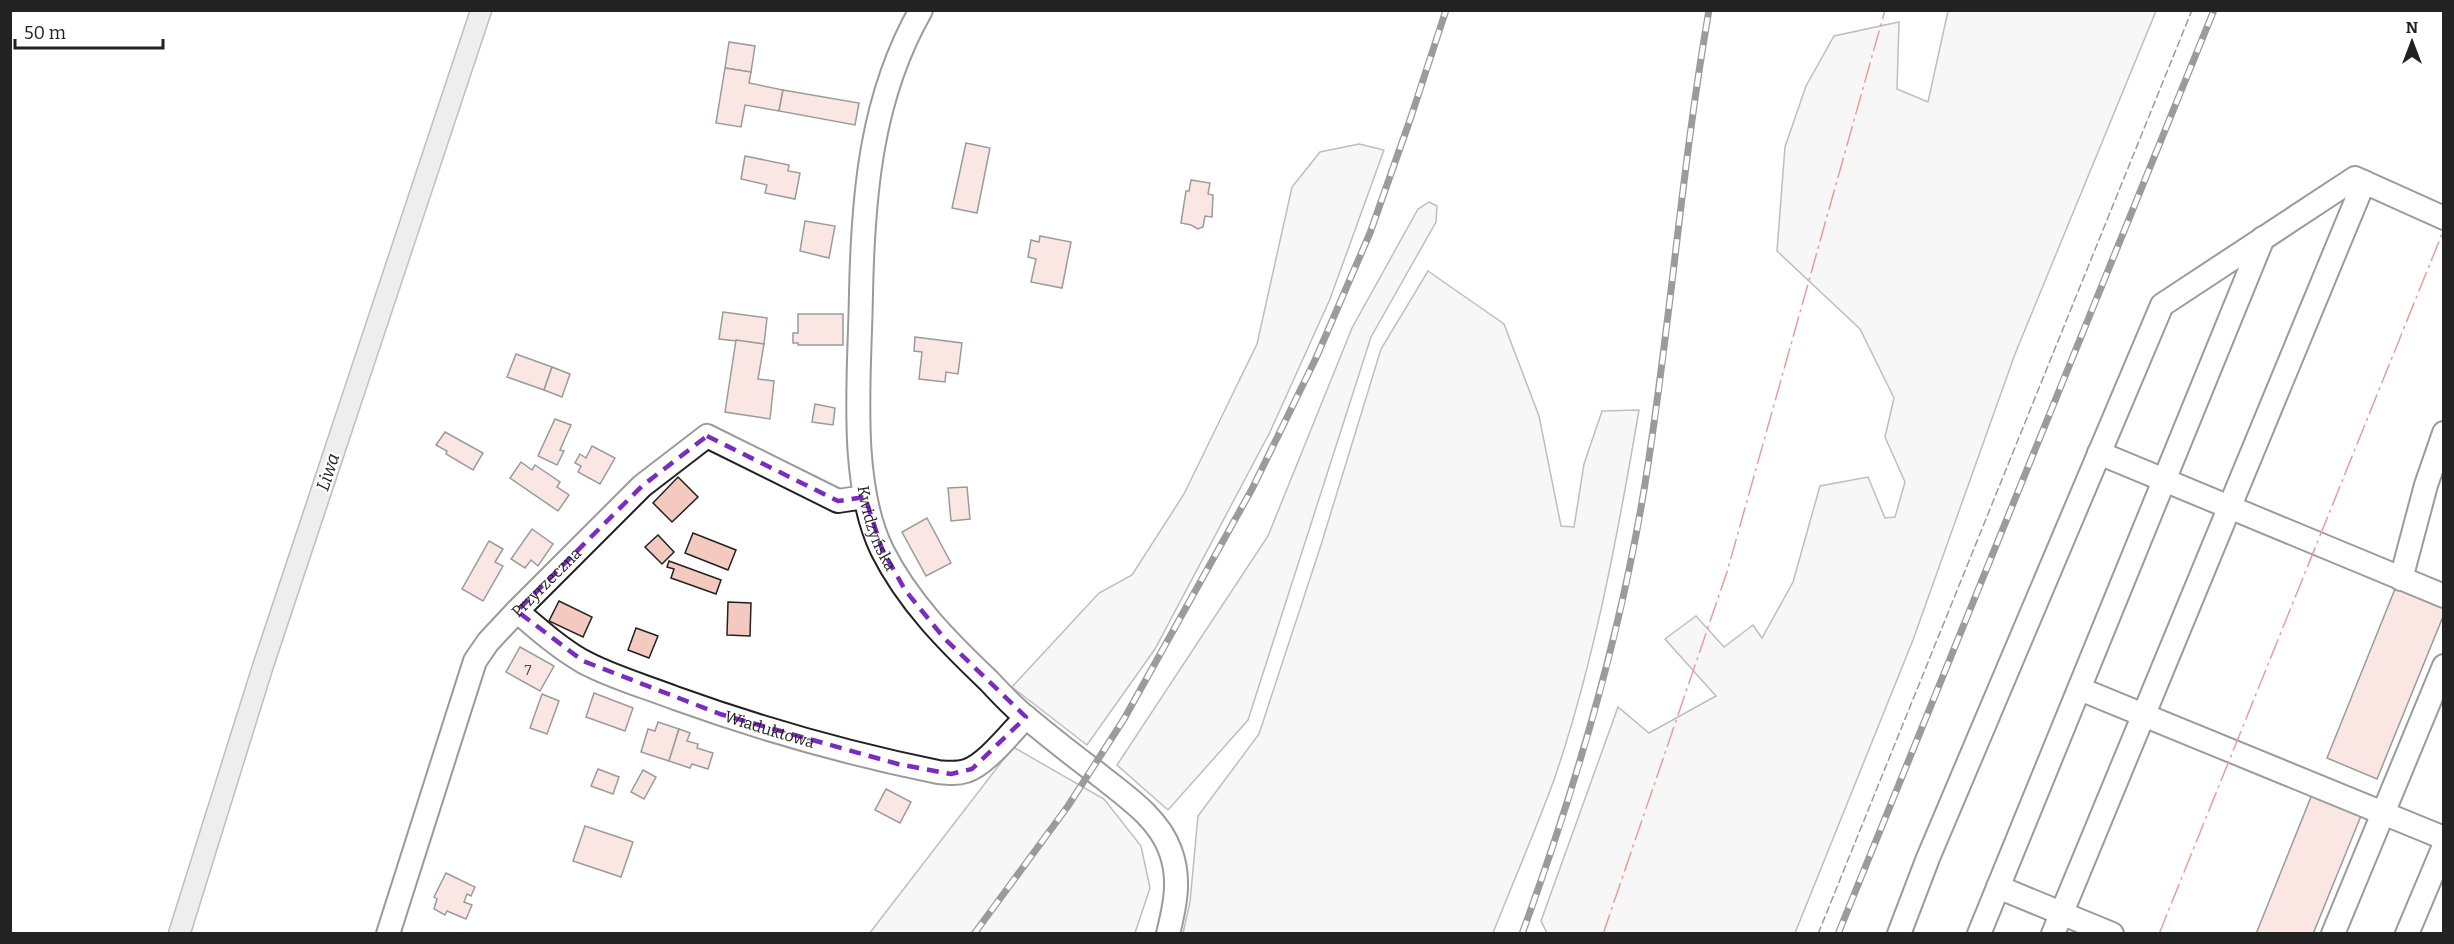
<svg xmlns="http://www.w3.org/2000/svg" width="2454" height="944" viewBox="0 0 2454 944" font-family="Bitter,serif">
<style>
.green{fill:#eee;stroke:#6f6f6f;stroke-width:1.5}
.water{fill:#d9d9d9;stroke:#6f6f6f;stroke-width:1.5}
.building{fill:#f3c9c0;stroke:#222;stroke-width:1.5}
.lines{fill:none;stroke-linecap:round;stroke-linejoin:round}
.minor-casing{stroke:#222;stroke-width:26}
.minor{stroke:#fff;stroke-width:22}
.rail-casing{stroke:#222;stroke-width:7}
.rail{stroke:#fff;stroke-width:4.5;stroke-dasharray:14;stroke-linecap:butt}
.fence{stroke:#222;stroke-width:1.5;stroke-dasharray:8 3;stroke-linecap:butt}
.power{stroke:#c62828;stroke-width:1.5;stroke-dasharray:21 4.5 3 4.5;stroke-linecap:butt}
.marked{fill:none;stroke:#7b2cbf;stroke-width:4.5;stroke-dasharray:12 8;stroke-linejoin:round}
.labels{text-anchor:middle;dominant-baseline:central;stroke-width:4.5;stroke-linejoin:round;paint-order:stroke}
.number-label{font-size:14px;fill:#564c4a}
.street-label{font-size:16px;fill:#222;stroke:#fff}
.water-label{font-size:18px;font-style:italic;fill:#222;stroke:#fff}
</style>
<rect width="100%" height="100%" fill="#fff"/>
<g class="green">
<path d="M1948,11H2156L2015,354L1913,640L1795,933H1547L1541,921L1618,707L1649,733L1716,696L1665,639L1696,616L1724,647L1753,625L1762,638L1793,582L1820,486L1868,477L1885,518L1895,517L1905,482L1885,437L1894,398L1860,329L1777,251L1785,147L1806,86L1834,36L1899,22L1897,89L1928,102Z"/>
<path d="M1359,144L1384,150L1330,299L1270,432L1155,649L1087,745L1012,687L1099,593L1132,575L1184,494L1257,344L1292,187L1320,152Z"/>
<path d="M1429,202L1437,206L1436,222L1371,337L1248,720L1168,810L1117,765L1268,536L1352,328L1418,209Z"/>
<path d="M1428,271L1504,324L1539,416L1561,526L1574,527L1584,464L1602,411L1639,410C1618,533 1595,659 1555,777C1536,830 1513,882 1493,933H1183L1190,902L1198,816L1259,734L1321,545L1381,349Z"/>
<path d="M1013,747L1104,799L1141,846L1150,888L1135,933L869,934Z"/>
</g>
<path class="water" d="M470,10L492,11L273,669L191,933H168L253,663Z"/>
<g class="building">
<path d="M729,42L755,46L751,72L725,68Z"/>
<path d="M725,68L751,72L749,83L783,90L779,111L745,105L741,127L716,123Z"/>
<path d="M783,90L859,103L855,125L779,111Z"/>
<path d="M966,143L990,148L977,213L952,208Z"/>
<path d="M745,156L789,165L788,171L800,173L795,199L765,193L767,185L741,179Z"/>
<path d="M1191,180L1210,183L1208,194L1213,195L1212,217L1205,216L1203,227L1198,229L1191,225L1181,223L1186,191H1189Z"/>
<path d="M805,221L835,226L829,258L800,251Z"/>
<path d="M1040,236L1071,242L1062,288L1031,282L1036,259L1028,257L1031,240L1039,242Z"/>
<path d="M723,312L767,318L764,344L719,339Z"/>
<path d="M798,314H843V345H798V343H793V333H798Z"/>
<path d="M915,337L962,343L958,374L946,372L945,382L919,379L922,352L914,351Z"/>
<path d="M736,340L764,344L758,379L774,381L770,419L725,412Z"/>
<path d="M516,354L552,367L544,390L507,377Z"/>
<path d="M552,367L570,374L562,397L544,390Z"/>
<path d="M815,404L835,408L833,425L812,422Z"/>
<path d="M555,419L571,425L560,450L564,451L557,465L538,456Z"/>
<path d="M445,432L483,453L473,470L446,454L447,451L436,445Z"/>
<path d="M592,446L615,458L600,484L578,472L581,466L575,463L580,454L586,458Z"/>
<path d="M521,462L532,470L535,465L560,482L557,487L569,495L558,511L510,478Z"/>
<path d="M678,477L698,497L672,522L653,503Z"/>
<path d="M967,487L970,519L951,521L948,488Z"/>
<path d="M927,518L951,563L926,576L902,532Z"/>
<path d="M532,529L553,544L538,566L531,560L525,568L511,559Z"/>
<path d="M693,533L736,550L728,570L685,553Z"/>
<path d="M658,535L674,552L662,564L645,547Z"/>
<path d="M489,541L503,549L495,562L503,566L483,601L462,589Z"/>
<path d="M669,561L721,580L716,594L671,578L674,569L667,567Z"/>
<path d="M2397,584L2444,603V614L2377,779L2327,758Z"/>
<path d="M559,601L592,617L583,637L549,621Z"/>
<path d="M728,602L751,603L750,636L727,635Z"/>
<path d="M636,628L658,636L649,658L628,650Z"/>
<path d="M520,647L554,666L540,691L506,672Z"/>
<path d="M594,693L633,708L625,731L586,717Z"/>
<path d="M542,694L559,701L547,734L530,728Z"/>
<path d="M658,722L679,729L669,761L641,752L648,729L655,731Z"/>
<path d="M679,729L690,733L687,741L698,744L697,748L713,753L708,769L692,764L690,768L669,761Z"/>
<path d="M598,769L619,777L613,794L591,786Z"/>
<path d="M643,770L656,777L644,799L631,792Z"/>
<path d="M886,789L911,802L900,823L875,810Z"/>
<path d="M2313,792L2363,811L2313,934H2256Z"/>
<path d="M585,826L633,842L621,877L573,861Z"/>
<path d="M446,873L475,887L471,896L467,894L464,902L472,905L466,919L447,911L445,915L434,909L437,899L434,897Z"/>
</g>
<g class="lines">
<defs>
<g id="minor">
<path id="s1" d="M921,10C871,97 863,196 861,293C860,371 848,480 882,550C908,602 948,642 989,681C1001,694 1013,707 1027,718C1050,737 1074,756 1098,774C1124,795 1158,817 1170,850C1181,878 1175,906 1168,934"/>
<path d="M2099,453L2444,596"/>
<path d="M2401,579L2426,485L2444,433"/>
<path id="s2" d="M517,611C538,629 558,647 582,661C611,677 644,686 675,698C761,729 849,754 938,772C948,773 957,774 966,771C986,765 1011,732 1026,717"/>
<path d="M2080,689L2444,838"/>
<path d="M1998,887L2112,934"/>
<path id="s3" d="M388,934L475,661L488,642L517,611L642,486L707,436L838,501L865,497"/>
<path d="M1899,934L1928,858L2162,305L2355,178L2444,218"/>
<path d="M1979,934L2263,238"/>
<path d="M2053,934L2364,182"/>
<path d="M2333,934L2444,666"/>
<path d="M2407,934L2444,846"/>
</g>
</defs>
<use href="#minor" class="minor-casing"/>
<use href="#minor" class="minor"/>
<defs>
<g id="rail">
<path d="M974,934L1068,806L1124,719L1252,489L1316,358L1370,233L1411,117L1446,10"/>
<path d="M1522,934C1575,789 1619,642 1644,490C1670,331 1681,170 1709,10"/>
<path d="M1838,934L2214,10"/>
</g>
</defs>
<use href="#rail" class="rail-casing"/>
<use href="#rail" class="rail"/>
<path class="fence" d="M1818,934L2192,10"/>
<g class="power">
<path d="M1603,934L1727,572L1885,10"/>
<path d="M2159,934L2444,229"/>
</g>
</g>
<path d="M0 0H2454V944H0ZM707,436L838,501L865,497L882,549L905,590L944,638L1026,717L972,769L951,774L898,764L720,714L583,661L517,611L642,486Z" fill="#fff" fill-opacity=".55" fill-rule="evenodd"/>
<path class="marked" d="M707,436L838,501L865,497L882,549L905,590L944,638L1026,717L972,769L951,774L898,764L720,714L583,661L517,611L642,486Z"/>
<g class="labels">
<g class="number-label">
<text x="528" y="670">7</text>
</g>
<g class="street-label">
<text stroke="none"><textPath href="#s1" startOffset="530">Kwidzyńska</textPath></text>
<text stroke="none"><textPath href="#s3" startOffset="393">Przyrzeczna</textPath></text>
<text stroke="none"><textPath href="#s2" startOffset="282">Wiaduktowa</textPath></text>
</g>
<g class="water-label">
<text transform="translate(328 472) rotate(-72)">Liwa</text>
</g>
</g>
<rect width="2454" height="944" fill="none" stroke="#222222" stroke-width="24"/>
<g transform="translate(2412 42)" stroke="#ffffff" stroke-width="4.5" paint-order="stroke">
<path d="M0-4.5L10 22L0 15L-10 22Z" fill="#222222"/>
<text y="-9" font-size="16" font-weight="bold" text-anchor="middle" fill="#222222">N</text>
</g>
<path d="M15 39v9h148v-9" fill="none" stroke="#222222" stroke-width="3"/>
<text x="24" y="39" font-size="18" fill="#222222" stroke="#ffffff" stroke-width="4.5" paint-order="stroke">50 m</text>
</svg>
